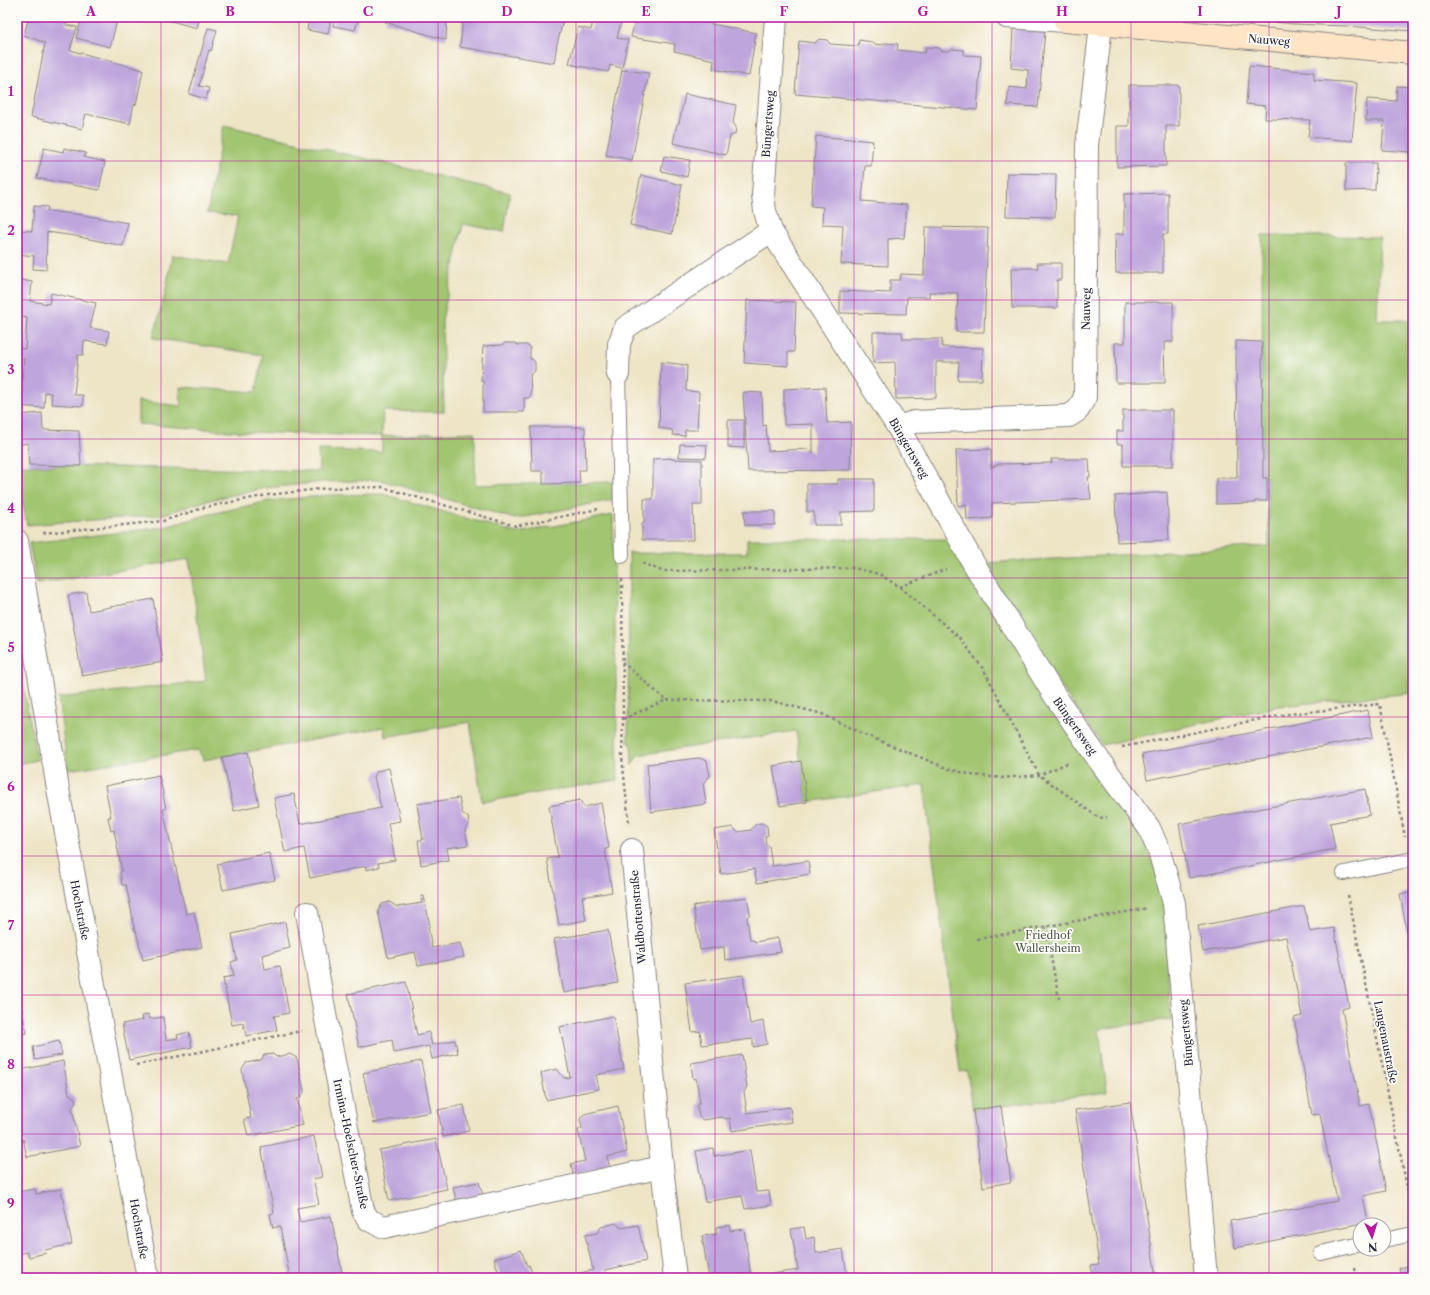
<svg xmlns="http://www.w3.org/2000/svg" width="1430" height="1295" viewBox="0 0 1430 1295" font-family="'Libre Caslon Text',serif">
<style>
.green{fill:#a1c56f;stroke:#627455}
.building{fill:#bea5dc}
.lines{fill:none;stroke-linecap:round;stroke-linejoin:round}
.lane-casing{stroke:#888481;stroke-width:16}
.street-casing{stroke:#888481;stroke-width:24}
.secondary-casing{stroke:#888481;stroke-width:24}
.path{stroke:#888481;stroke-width:2.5;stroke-dasharray:3 3;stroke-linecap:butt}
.lane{stroke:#fff;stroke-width:14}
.street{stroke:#fff;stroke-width:22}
.secondary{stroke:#ffe4c6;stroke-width:22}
.grid{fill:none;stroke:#b5179e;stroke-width:1;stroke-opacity:0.55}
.labels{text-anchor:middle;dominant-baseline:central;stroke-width:3.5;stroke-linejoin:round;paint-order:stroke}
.street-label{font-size:11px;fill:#22223b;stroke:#fdfcf7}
.park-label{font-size:11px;fill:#4e5b4d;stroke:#fdfcf7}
.neatline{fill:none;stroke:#b5179e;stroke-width:1.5}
.grid-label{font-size:13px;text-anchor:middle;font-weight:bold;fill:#b5179e}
</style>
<rect width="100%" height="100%" fill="#fdfcf7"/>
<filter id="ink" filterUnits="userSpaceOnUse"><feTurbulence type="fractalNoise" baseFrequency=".025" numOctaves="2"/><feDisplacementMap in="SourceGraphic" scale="8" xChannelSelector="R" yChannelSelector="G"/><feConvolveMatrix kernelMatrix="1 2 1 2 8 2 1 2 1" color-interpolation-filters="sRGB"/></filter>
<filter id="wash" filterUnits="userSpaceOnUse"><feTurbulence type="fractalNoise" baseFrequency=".012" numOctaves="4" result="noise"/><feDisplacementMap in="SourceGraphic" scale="16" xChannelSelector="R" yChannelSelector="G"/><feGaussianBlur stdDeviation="0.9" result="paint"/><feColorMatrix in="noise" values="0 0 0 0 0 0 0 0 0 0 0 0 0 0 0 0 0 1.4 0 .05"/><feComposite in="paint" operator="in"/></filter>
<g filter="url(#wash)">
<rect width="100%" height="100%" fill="#eee5c7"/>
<g class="green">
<path d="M224,125L510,193L504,232L463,224L442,320L444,412L383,411L382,436L475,432V485L613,482L612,500L515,519L380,480L324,482L266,488L205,501L161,515L27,525L17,474V465L319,471L318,450L382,452V436L242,432L138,424V401L181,406L180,387L256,392L263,355L153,338L165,294L172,255L228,264L238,216L207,213Z"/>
<path d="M1262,235L1380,237L1377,320H1413V475L1411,476V538H1413V693L1279,706L1102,745L1062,688L984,563L1269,546L1267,478H1263Z"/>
<path d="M383,494L517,533L613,515L618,780L482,802L470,722L385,737L384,727L204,760L198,750L68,770L58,698L206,681L189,559L37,584L29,543L165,527L206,515L269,501L329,495Z"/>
<path d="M747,539H951L1137,824L1156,870L1165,905L1169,998L1172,1019L1099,1029L1107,1092L973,1110L967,1071L960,1072L924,785L807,802L796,731L638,755L632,765L631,742L628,743L629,553H747Z"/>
<path d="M17,652L37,760L17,764Z"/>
</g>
<g id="blocks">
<g class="building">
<path d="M29,17H62L67,18L66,25L77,27L70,50L143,70L136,105L134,104L130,124L86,114L82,129L31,117L45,43L24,35Z"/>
<path d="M82,17H118L110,47L76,38Z"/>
<path d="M156,17H200L197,28Z"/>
<path d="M309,17H331L328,34L307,30Z"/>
<path d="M335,17H359L355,30L333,26Z"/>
<path d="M387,17H447L446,40L385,22Z"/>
<path d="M463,17H564L557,44L554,63L460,47Z"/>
<path d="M594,17H612L622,19L617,38L628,40L622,68L610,65L608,72L569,64L578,27L591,30Z"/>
<path d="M636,17H677L756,33L749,76L713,69L714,60L674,51L675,44L631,37Z"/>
<path d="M1232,17H1413V31L1346,26L1294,24L1232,18Z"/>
<path d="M208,28L217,30L211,51L209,50L199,86L209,88L206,99L189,94Z"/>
<path d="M1013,29L1045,31L1038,107L1007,105L1009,87L1027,89L1028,70L1011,68Z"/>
<path d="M819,39L827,40L830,44L858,46L859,40L872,42L874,44L882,45L885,43L898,44L897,50L925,53L926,47L939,48L942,51H949L952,49L964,50V55L981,56L977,110L795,94L799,41L815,43Z"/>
<path d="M1249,66L1314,72V80L1357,83L1352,141L1308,137L1310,120L1265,119L1266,106L1246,104Z"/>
<path d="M622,70L649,73L632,160L606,155Z"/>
<path d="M1129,85H1179V126H1166V166L1117,167V126H1129Z"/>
<path d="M1397,86L1413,87V164H1410L1411,152L1382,150L1384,121H1366L1367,99L1396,101Z"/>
<path d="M685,94L736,105L733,123L736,127L735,134L730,136L726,155L673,143L677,124L679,123Z"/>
<path d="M816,136L873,141L871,166H865L862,201L907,205L904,238L888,239V266L841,264L843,225L822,224L823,207L811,206Z"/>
<path d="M44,148L63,152L64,148L86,153L84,157L105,162L99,190L37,178Z"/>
<path d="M664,156L690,160L687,177L661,171Z"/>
<path d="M1346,163H1376L1375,190L1346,191Z"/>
<path d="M1007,173L1056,174L1055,217L1006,216Z"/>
<path d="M641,175L682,185L672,234L630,225Z"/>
<path d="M1168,193V234H1163V273H1116L1115,234H1124V194Z"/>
<path d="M34,206L48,207L47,211L84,215L128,223L123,246L75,236L47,232L46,270L33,269L34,256L17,254V230L32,231Z"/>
<path d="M925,227L988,228L984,332H956L958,293L929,292V297H907L906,314L840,313V291L890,293V280H900L901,274L924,275Z"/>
<path d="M1037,263H1061V280H1057V308H1012L1011,268H1038Z"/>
<path d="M17,279L32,282L30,301L49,304L51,293L96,303L90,328L109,331L107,344L84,341L83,355H78L74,395H83V406L52,404L51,393L45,392L44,408L17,406V389L21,390L24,359H18L20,348L25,349L27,318L17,316Z"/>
<path d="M747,300L796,302L794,352H788V366L744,363Z"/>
<path d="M1125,302H1173V342H1164L1165,383H1116L1115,343H1125Z"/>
<path d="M873,332H902L903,339H942V347L983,348L982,380H958L959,362H936V398L896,399L895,362L873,363Z"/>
<path d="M1236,341L1262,342L1263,478H1267V501H1255V503L1216,504V478H1237Z"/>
<path d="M505,343H515L518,345H528L530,347V359H532L535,362V371L532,374H530L531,396L528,398H524V412H483V381H481L483,346L502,345Z"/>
<path d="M661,362L687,365L686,391L699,392L697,430H685V436L673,435L672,430L659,428Z"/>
<path d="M825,387L827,423L851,422L850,470L748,471L743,392L762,393L763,426L766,425L768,451L808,449L813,453V424L784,425V389Z"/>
<path d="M1123,410H1173V466H1123V444H1117V431H1123Z"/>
<path d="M42,413L43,430L79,431L81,466L29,465L28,443L17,445V415Z"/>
<path d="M728,420H744V448L728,447Z"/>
<path d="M531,427H585L586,470H579L580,483L543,484V471H532Z"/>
<path d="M680,444L707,445L706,458L679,457Z"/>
<path d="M991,449V468L998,464L1052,463L1051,459H1089L1090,477H1088L1091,499L992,503V518L967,520L966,504L958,506L956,450Z"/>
<path d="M671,458V459L702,460V505H693L694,540H642V523L644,524V499H653V459Z"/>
<path d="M838,479H874V511L841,512V525H814V512H807V484H838Z"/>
<path d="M1167,492L1169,540L1117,542L1115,496Z"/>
<path d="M744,511H775V525H745Z"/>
<path d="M86,592L89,611L153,599L163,662L82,676L68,595Z"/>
<path d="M1368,710L1373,737L1147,780L1142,754Z"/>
<path d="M248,752L259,805L234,811L222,757Z"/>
<path d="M699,758L707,761L710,776L703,783L706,804L651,812L647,764Z"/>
<path d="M801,761L807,802L780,806L773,766Z"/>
<path d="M389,768L400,821L388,823L395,860L378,863L379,867L366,870V866L310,878L304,848L285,852L274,798L294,794L300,824L381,808L374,777L377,771Z"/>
<path d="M159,775L166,809H163L186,914L194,912L202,947L143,960L136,931H135L132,919H133L126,885H122L120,872L122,871L114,830L111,831L108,817H111L105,786Z"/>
<path d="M1365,789L1370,815L1330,823L1335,849L1189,878L1179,824Z"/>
<path d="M459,798L462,813L468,817L469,824L465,829L468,845L447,848L449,860L421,865L418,840H423L417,804Z"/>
<path d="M580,800L584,807L601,803L609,848L605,849L612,892L582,897L586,920L559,925L547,859L558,857L549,806Z"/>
<path d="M762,823L767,826L768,835L765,837L766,844L769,846L772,866L808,861L810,874L757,883L754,869L721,874L714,830L733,827L737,832L751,830L756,824Z"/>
<path d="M269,853L275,880L223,890L217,864Z"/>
<path d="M1413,891V942L1409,943L1400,894Z"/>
<path d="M421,896H424L430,926L428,927L432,948L460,943L464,957L418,966L415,952L388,958L378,911L382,904L390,902L397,907L422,903Z"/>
<path d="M747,897L750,914L747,917L750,940H754L755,942L778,938L781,952L725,960L724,947L700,950L693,906Z"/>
<path d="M1304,906L1310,932L1334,928L1349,1007L1342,1009L1360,1106L1369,1104L1386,1191L1363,1196L1368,1222L1235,1248L1230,1221L1337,1201L1320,1114L1312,1115L1294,1018L1302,1016L1286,937L1203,952L1198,926Z"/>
<path d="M285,922L290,948L262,955L265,969L280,966L289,1013L274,1016L277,1030L246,1036L243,1023L232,1025L223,978L234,976L231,962L237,960L232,934Z"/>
<path d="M608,930L618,983L564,993L554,939Z"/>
<path d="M743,975L750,1024L763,1021L767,1044L753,1047V1039L702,1045L700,1031L692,1032L685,983Z"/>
<path d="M406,982L417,1035L429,1032L432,1045L455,1040L458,1053L432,1059L429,1046L394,1053L392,1040L359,1047L348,994Z"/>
<path d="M17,989L27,1033L17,1035Z"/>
<path d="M149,1014L150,1019L163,1017L166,1040L178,1038L177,1035L189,1032L192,1047L129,1060L122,1024L143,1020L142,1016Z"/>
<path d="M613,1016L624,1069L596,1075L599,1089L546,1100L541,1073L557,1069L564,1078L570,1077L560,1027Z"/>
<path d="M59,1041L62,1055L35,1060L33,1047Z"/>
<path d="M273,1054L276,1057L290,1054L297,1058L304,1092L300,1098L297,1099L303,1125L248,1136L244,1119L251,1118L242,1070L246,1063L261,1060L264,1055Z"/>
<path d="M742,1055L747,1087L744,1092L747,1113L790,1107L792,1122L732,1131L730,1118L726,1119L722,1117L703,1120L699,1117L697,1106L700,1102L696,1078L693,1079L691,1063Z"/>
<path d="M63,1061L69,1094L75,1098L76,1103L72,1108L80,1146L27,1157L23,1139L17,1140V1071Z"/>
<path d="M421,1061L431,1112L374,1123L363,1073Z"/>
<path d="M1130,1102L1156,1278H1093L1091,1265L1099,1264L1075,1110Z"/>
<path d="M464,1105L469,1131L443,1137L438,1110Z"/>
<path d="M618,1106L627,1152L607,1157L610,1168L573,1175L571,1164L585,1161L578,1130L582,1129L580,1119L584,1114Z"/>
<path d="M1001,1106L1011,1182L983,1187L973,1110Z"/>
<path d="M314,1136L322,1177L313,1179L319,1204L297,1208L300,1222L331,1216L343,1278H290L280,1226L273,1228L270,1214L274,1213L261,1147Z"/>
<path d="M436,1139L447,1189L389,1201L379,1150Z"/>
<path d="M713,1148L714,1156L750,1150L756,1192L769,1191L771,1205L745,1209L742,1196L705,1202L696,1151Z"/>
<path d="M479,1182L483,1195L456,1200L453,1187Z"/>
<path d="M35,1189L36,1194L61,1189L72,1244L45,1250L46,1253L29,1257L28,1252L17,1254V1192Z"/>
<path d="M616,1223L621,1228L638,1225L646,1261L605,1270L606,1278H569L568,1276L593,1270L585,1235L597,1233L601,1227Z"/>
<path d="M730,1225V1231L744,1229L751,1277L798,1270L791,1229L804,1227L806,1239L814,1237L816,1253L843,1249L847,1276L835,1278H709L702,1236L717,1234L716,1227Z"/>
<path d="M521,1250L527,1266L529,1265L534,1278H493L500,1276L494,1259Z"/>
<path d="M1413,1265V1278H1401L1399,1268Z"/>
<path d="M102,1275L103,1278H92Z"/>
</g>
</g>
</g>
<g filter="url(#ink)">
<use href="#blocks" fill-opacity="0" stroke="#888481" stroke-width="1"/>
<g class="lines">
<defs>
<g id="lane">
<path d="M618,374L622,556"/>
<path d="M1344,873L1413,859"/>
<path d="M1384,1240L1413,1234"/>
<path d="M1321,1253L1360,1244"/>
</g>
<g id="street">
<path d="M776,17L763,195L765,211L771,231L898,427L971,559L1053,693L1101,763L1149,828L1159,851L1174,903L1206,1278"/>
<path d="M1007,17L1065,21V17"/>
<path d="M618,374L619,344L625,328L771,231"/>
<path d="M898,427L914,422L1069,416L1078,410L1085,397L1087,145L1101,25"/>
<path d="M17,541L58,789L148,1278"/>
<path d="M632,850L662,1167L675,1278"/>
<path d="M307,913L327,1025L363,1211L369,1220L384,1227L662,1167"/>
</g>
<path id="secondary" d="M1065,21L1413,53"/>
</defs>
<use href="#lane" class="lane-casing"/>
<use href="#street" class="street-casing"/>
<use href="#secondary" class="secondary-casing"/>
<g class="path">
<path d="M43,533L163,521L206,507L268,495L328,488L382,487L516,526L598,509"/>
<path d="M642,563L662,571L854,568L879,574L900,587L946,569"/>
<path d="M622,579L623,719L622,757L629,823"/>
<path d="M900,587L960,638L984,670L1039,775L1099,818L1107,817"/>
<path d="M622,662L666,700"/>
<path d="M623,719L666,700L772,701L822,714L868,736L949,769L972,775L1002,778L1039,775L1068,763"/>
<path d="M1122,747L1281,715L1380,704L1405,837"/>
<path d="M1348,895L1412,1212"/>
<path d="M1045,926L1059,999"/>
<path d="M977,939L1148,908"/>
<path d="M136,1065L301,1031"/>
<path d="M1355,1268L1357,1278"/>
</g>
<use href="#lane" class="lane"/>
<use href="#street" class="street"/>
<use href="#secondary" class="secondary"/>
</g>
</g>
<path class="grid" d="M161,17V1278M299,17V1278M438,17V1278M576,17V1278M715,17V1278M854,17V1278M992,17V1278M1131,17V1278M1269,17V1278M17,161H1413M17,300H1413M17,439H1413M17,578H1413M17,717H1413M17,856H1413M17,995H1413M17,1134H1413"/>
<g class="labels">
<g class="street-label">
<text transform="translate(1269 40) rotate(5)">Nauweg</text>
<text transform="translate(768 124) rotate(-86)">Büngertsweg</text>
<text transform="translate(1086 309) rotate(-89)">Nauweg</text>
<text transform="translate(909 448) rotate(60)">Büngertsweg</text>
<text transform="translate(1075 726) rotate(55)">Büngertsweg</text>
<text transform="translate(80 910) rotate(79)">Hochstraße</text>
<text transform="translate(638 917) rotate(-95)">Waldbottenstraße</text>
<text transform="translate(1186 1033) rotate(-95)">Büngertsweg</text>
<text transform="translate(1386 1042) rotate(79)">Langenaustraße</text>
<text transform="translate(351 1144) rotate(78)">Irmina-Hoelscher-Straße</text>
<text transform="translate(139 1229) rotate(80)">Hochstraße</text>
</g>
<g class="park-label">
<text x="1048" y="935">Friedhof<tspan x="1048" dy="13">Wallersheim</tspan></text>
</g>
</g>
<rect width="1430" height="1295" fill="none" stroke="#fdfcf7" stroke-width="44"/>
<g transform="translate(1372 1237) rotate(176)"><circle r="19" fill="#fdfcf7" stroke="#a5a5ac"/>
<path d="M0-3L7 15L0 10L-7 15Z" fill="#b5179e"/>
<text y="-6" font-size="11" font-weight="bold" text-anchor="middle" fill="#22223b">N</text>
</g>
<rect x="22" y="22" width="1386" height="1251" class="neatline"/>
<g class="grid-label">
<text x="91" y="16">A</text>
<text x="230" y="16">B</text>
<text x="368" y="16">C</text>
<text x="507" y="16">D</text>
<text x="646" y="16">E</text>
<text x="784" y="16">F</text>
<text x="923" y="16">G</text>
<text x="1062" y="16">H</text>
<text x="1200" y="16">I</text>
<text x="1339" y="16">J</text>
<text x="11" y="96">1</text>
<text x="11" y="235">2</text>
<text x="11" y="374">3</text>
<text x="11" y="513">4</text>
<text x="11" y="652">5</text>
<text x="11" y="791">6</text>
<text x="11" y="930">7</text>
<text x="11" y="1069">8</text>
<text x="11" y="1208">9</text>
</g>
</svg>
